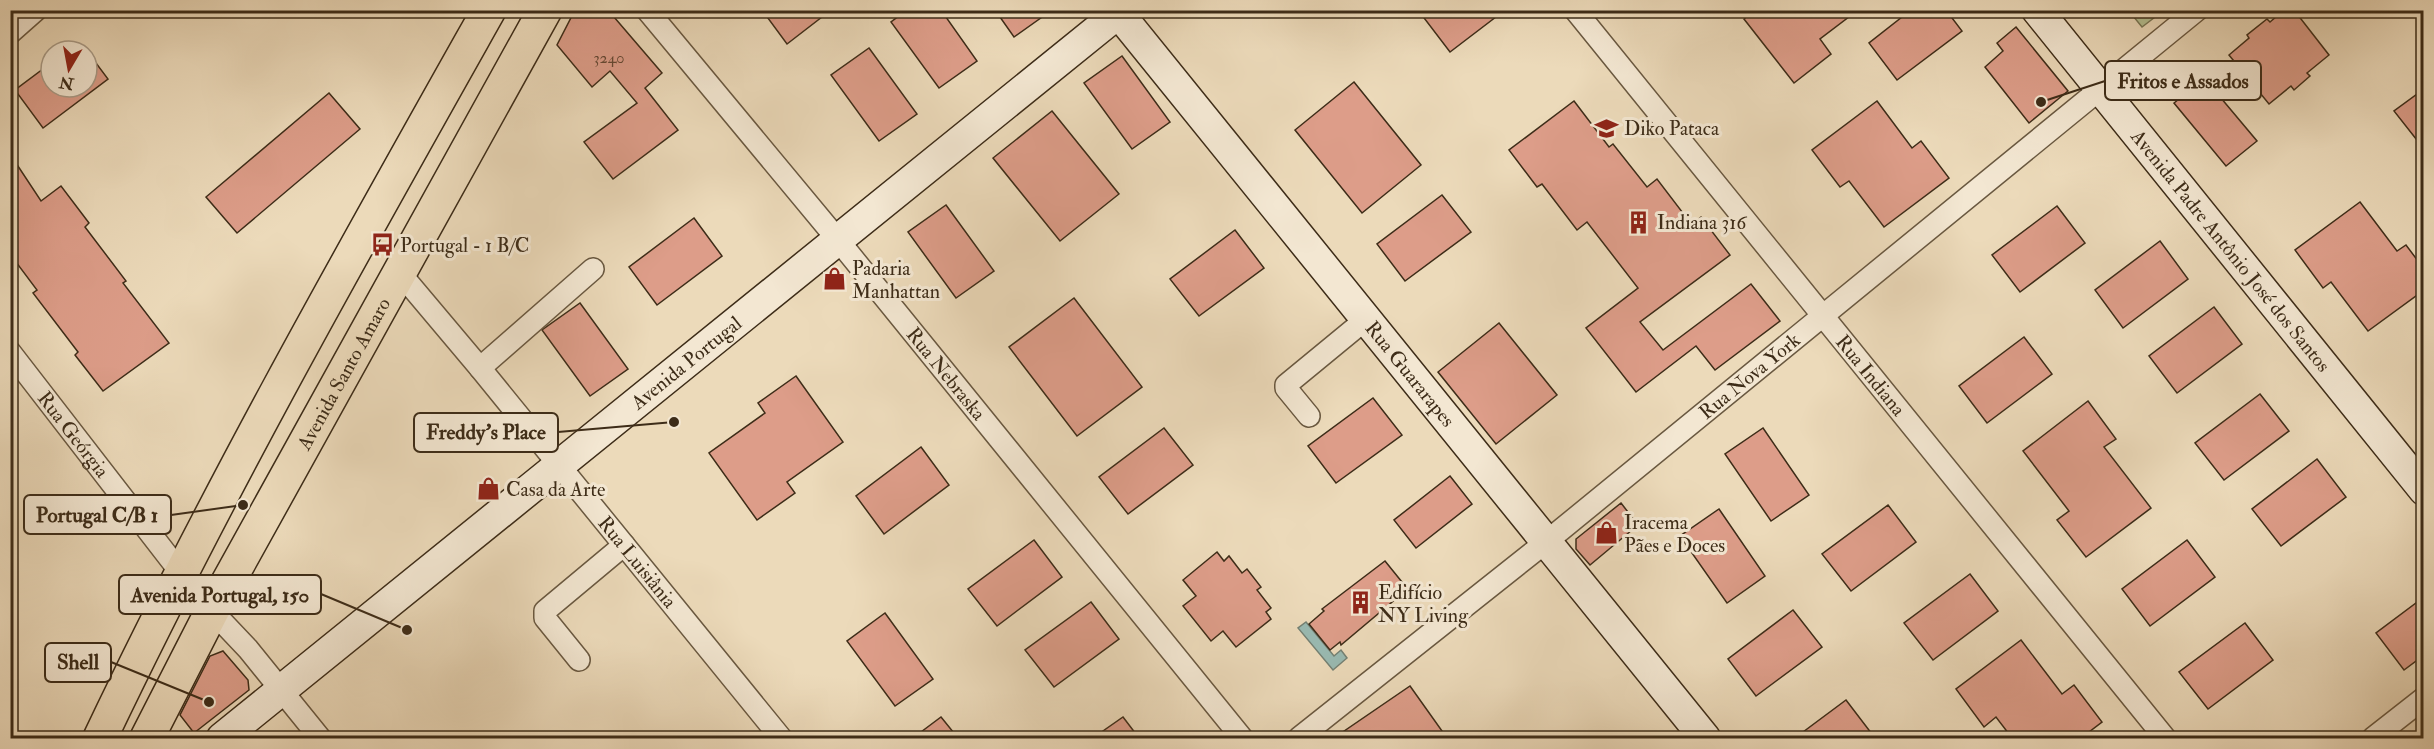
<svg xmlns="http://www.w3.org/2000/svg" width="2434" height="749" viewBox="0 0 2434 749" font-family="'IM FELL Double Pica',serif">
<style>
.green{fill:#b4c092;stroke:#787655;stroke-width:1.5}
.water{fill:#99bab2;stroke:#748174;stroke-width:1.5}
.building{fill:#dd9d89;stroke:#3d2c18;stroke-width:1.5}
.lines{fill:none;stroke-linecap:round;stroke-linejoin:round}
.street-casing{stroke:#695840;stroke-width:24}
.secondary-casing{stroke:#3d2c18;stroke-width:33}
.primary-casing{stroke:#3d2c18;stroke-width:36}
.street{stroke:#f3e7d2;stroke-width:21}
.secondary{stroke:#f3e7d2;stroke-width:30}
.primary{stroke:#ecdaba;stroke-width:33}
.labels{text-anchor:middle;dominant-baseline:central;stroke-width:6;stroke-linejoin:round;paint-order:stroke}
.number-label{font-size:16px;fill:#654834}
.poi-label{font-size:20px;fill:#3d2c18;stroke:#f3e7d2;text-anchor:start}
.street-label{font-size:20px;fill:#3d2c18;stroke:#f3e7d2}
.leader{fill:none;stroke:#3d2c18;stroke-width:2}
.callout-dot{fill:#3d2c18;stroke:#f3e7d2;stroke-width:2}
.callout{fill:#f3e7d2;stroke:#3d2c18;stroke-width:2}
.callout-label{font-size:21px;text-anchor:middle;font-weight:bold;fill:#3d2c18}
</style>
<rect width="100%" height="100%" fill="#ecdaba"/>
<filter id="stains"><feTurbulence type="fractalNoise" baseFrequency=".00333" numOctaves="4"/><feColorMatrix values="0 0 0 0 .2 0 0 0 0 .09 0 0 0 0 .02 0 0 0 .5 -.17"/></filter>
<radialGradient id="worn" r=".72"><stop offset=".6" stop-color="#630" stop-opacity="0"/><stop offset="1" stop-color="#630" stop-opacity=".3"/></radialGradient>
<path class="green" d="M2141,10H2163V11L2142,27L2133,16Z"/>
<path class="water" d="M1306,622L1334,656L1341,650L1347,658L1333,670L1298,628Z"/>
<g class="building">
<path d="M575,10H608L662,73L645,88L678,130L613,179L584,142L637,103L610,71L592,87L557,45Z"/>
<path d="M762,10H831L787,44Z"/>
<path d="M907,10H941L977,61L939,88L891,22Z"/>
<path d="M995,10H1052L1014,37Z"/>
<path d="M1418,10H1505L1450,52Z"/>
<path d="M1755,10H1858L1820,39L1831,54L1794,83L1744,19Z"/>
<path d="M1911,10H1946L1962,31L1897,80L1869,43Z"/>
<path d="M2284,10H2294L2329,55L2307,73L2310,76L2294,90L2291,86L2269,104L2229,55L2249,38L2247,35L2267,19L2270,22Z"/>
<path d="M2016,27L2068,91L2029,123L1985,67L2003,51L1997,43Z"/>
<path d="M869,48L917,114L879,141L831,75Z"/>
<path d="M87,51L108,79L43,128L15,90L51,63V87H87Z"/>
<path d="M1122,56L1170,122L1132,149L1084,83Z"/>
<path d="M2205,79L2257,141L2226,166L2174,103Z"/>
<path d="M1354,82L1421,165L1362,213L1295,130Z"/>
<path d="M2424,89V149L2394,111Z"/>
<path d="M329,93L360,129L237,233L206,197Z"/>
<path d="M1574,101L1609,147L1613,144L1647,187L1657,179L1692,225L1701,217L1730,255L1640,322L1663,350L1751,284L1780,321L1715,370L1696,346L1636,392L1586,328L1638,288L1587,222L1577,230L1542,184L1537,187L1509,150Z"/>
<path d="M1877,101L1912,148L1921,141L1949,178L1884,227L1849,181L1840,187L1812,150Z"/>
<path d="M1052,111L1119,194L1060,241L993,158Z"/>
<path d="M10,154L41,201L61,186L89,223L85,227L126,281L123,283L169,343L103,391L75,355L78,352L33,293L37,290L10,254Z"/>
<path d="M1442,195L1471,232L1405,281L1377,244Z"/>
<path d="M2360,202L2397,251L2406,245L2424,269V290L2368,331L2331,282L2323,288L2295,250Z"/>
<path d="M946,205L994,271L956,298L908,232Z"/>
<path d="M2057,206L2085,243L2020,292L1992,255Z"/>
<path d="M694,218L722,256L657,305L629,267Z"/>
<path d="M1235,230L1264,268L1199,316L1170,279Z"/>
<path d="M2160,241L2188,279L2123,328L2095,290Z"/>
<path d="M1074,298L1142,387L1077,436L1009,347Z"/>
<path d="M580,303L628,369L590,396L542,330Z"/>
<path d="M2214,307L2242,344L2177,393L2149,356Z"/>
<path d="M1499,323L1557,395L1496,444L1438,372Z"/>
<path d="M2024,337L2052,374L1987,423L1959,386Z"/>
<path d="M796,376L843,442L787,482L795,493L757,520L709,453L765,413L758,403Z"/>
<path d="M2260,394L2289,431L2224,480L2195,443Z"/>
<path d="M1373,398L1402,435L1336,483L1308,446Z"/>
<path d="M2088,401L2116,439L2104,447L2151,508L2086,557L2057,520L2069,511L2023,451Z"/>
<path d="M1164,428L1193,465L1128,514L1099,477Z"/>
<path d="M1763,428L1809,495L1771,521L1725,454Z"/>
<path d="M921,447L949,485L884,534L856,496Z"/>
<path d="M2317,459L2346,497L2281,546L2252,509Z"/>
<path d="M1450,476L1472,504L1416,548L1394,520Z"/>
<path d="M1621,503L1638,525L1590,565L1576,549V539Z"/>
<path d="M1888,505L1916,542L1851,591L1822,554Z"/>
<path d="M1719,509L1765,576L1727,603L1680,536Z"/>
<path d="M1034,540L1062,577L997,626L968,589Z"/>
<path d="M2187,540L2215,577L2150,626L2122,589Z"/>
<path d="M1217,552L1224,561L1229,556L1242,573L1247,569L1261,587L1257,590L1271,608L1266,612L1271,619L1236,647L1223,631L1211,641L1183,606L1196,596L1183,580Z"/>
<path d="M1385,561L1406,587L1397,595L1398,597L1341,645L1340,642L1330,650L1309,624L1324,611L1322,609Z"/>
<path d="M1970,574L1998,611L1933,660L1904,623Z"/>
<path d="M2424,597V655L2404,670L2376,633Z"/>
<path d="M1091,602L1119,639L1054,687L1025,650Z"/>
<path d="M1793,610L1822,647L1756,696L1728,659Z"/>
<path d="M885,613L933,679L895,706L847,641Z"/>
<path d="M2245,623L2273,660L2208,709L2179,672Z"/>
<path d="M2021,640L2062,694L2074,685L2102,722L2081,738H2012L1996,717L1984,727L1956,689Z"/>
<path d="M223,651L248,680L249,690L194,733L180,715L210,656Z"/>
<path d="M1410,686L1447,738H1334Z"/>
<path d="M1846,700L1875,738H1795Z"/>
<path d="M941,717L958,738H913Z"/>
<path d="M1123,717L1139,738H1093Z"/>
</g>
<g class="lines">
<defs>
<g id="street">
<path id="s1" d="M647,10L838,240L1242,738"/>
<path id="s2" d="M1575,10L2165,738"/>
<path d="M10,33L36,10"/>
<path id="s3" d="M400,273L480,368L781,738"/>
<path id="s4" d="M10,352L181,573"/>
<path d="M480,368L593,269"/>
<path d="M1309,416L1286,388V385L1365,320"/>
<path d="M212,611L248,649L320,738"/>
<path d="M579,660L545,618V611L624,545"/>
<path id="s5" d="M1299,738L1546,542L2197,10"/>
<path d="M2373,738L2424,698"/>
</g>
<g id="secondary">
<path id="s6" d="M1116,10L1705,738"/>
<path id="s7" d="M2037,10L2424,490"/>
<path id="s8" d="M222,738L1122,10"/>
</g>
<g id="primary">
<path d="M100,738C218,490 354,250 489,10"/>
<path id="s9" d="M147,738L212,611L545,10"/>
</g>
</defs>
<use href="#street" class="street-casing"/>
<use href="#secondary" class="secondary-casing"/>
<use href="#primary" class="primary-casing"/>
<use href="#street" class="street"/>
<use href="#secondary" class="secondary"/>
<use href="#primary" class="primary"/>
</g>
<defs>
<symbol id="school-bare" viewBox="-9 -9 18 18"><path d="M0-5L7-2L0 1L-7-2ZM-4 1L0 2.5L4 1V4Q0 6-4 4Z" fill="#8f2418" stroke="#f3e7d2" stroke-width="2.5" paint-order="stroke"/></symbol>
<symbol id="building-bare" viewBox="-9 -9 18 18"><path d="M-4-6H4V6H1V3H-1V6H-4ZM-2.5-4.3h1.7v1.8h-1.7ZM.8-4.3h1.7v1.8H.8ZM-2.5-1h1.7V.8h-1.7ZM.8-1h1.7V.8H.8Z" fill="#8f2418" stroke="#f3e7d2" stroke-width="2.5" paint-order="stroke"/></symbol>
<symbol id="bus-bare" viewBox="-9 -9 18 18"><path d="M-5-6H5V4H4V6H2V4H-2V6H-4V4H-5ZM-3.5-4V0h7V-4ZM-3.5 1.2v1.5H-2V1.2ZM2 1.2v1.5H3.5V1.2Z" fill="#8f2418" stroke="#f3e7d2" stroke-width="2.5" paint-order="stroke"/></symbol>
<symbol id="shop-bare" viewBox="-9 -9 18 18"><path d="M-5-2.5h2.3a2.7 3.5 0 0 1 5.4 0H5L5.5 6h-11ZM-1.5-2.5h3a1.5 2.3 0 0 0-3 0Z" fill="#8f2418" stroke="#f3e7d2" stroke-width="2.5" paint-order="stroke"/></symbol>
</defs>
<g fill-rule="evenodd">
<use href="#school-bare" x="1590" y="112" width="33" height="33"/>
<use href="#building-bare" x="1622" y="206" width="33" height="33"/>
<use href="#bus-bare" x="366" y="228" width="33" height="33"/>
<use href="#shop-bare" x="818" y="262" width="33" height="33"/>
<use href="#shop-bare" x="472" y="472" width="33" height="33"/>
<use href="#shop-bare" x="1590" y="516" width="33" height="33"/>
<use href="#building-bare" x="1344" y="586" width="33" height="33"/>
</g>
<g class="labels">
<g class="number-label">
<text x="609" y="58">3240</text>
</g>
<g class="poi-label">
<text x="1624" y="128">Diko Pataca</text>
<text x="1657" y="222">Indiana 316</text>
<text x="400" y="245">Portugal - 1 B/C</text>
<text x="852" y="268">Padaria<tspan x="852" dy="23">Manhattan</tspan></text>
<text x="506" y="489">Casa da Arte</text>
<text x="1624" y="522">Iracema<tspan x="1624" dy="23">Pães e Doces</tspan></text>
<text x="1378" y="592">Edifício<tspan x="1378" dy="23">NY Living</tspan></text>
</g>
<g class="street-label">
<text stroke="none"><textPath href="#s7" startOffset="309">Avenida Padre Antônio José dos Santos</textPath></text>
<text stroke="none"><textPath href="#s8" startOffset="597">Avenida Portugal</textPath></text>
<text stroke="none"><textPath href="#s1" startOffset="471">Rua Nebraska</textPath></text>
<text stroke="none"><textPath href="#s9" startOffset="414">Avenida Santo Amaro</textPath></text>
<text stroke="none"><textPath href="#s2" startOffset="470">Rua Indiana</textPath></text>
<text stroke="none"><textPath href="#s6" startOffset="468">Rua Guararapes</textPath></text>
<text stroke="none"><textPath href="#s5" startOffset="578">Rua Nova York</textPath></text>
<text stroke="none"><textPath href="#s4" startOffset="104">Rua Geórgia</textPath></text>
<text stroke="none"><textPath href="#s3" startOffset="374">Rua Luisiânia</textPath></text>
</g>
</g>
<path class="leader" d="M2041 102L2105 81M674 422L558 432M243 505L171 515M407 630L321 594M209 702L111 662"/>
<g class="callout-dot">
<circle cx="2041" cy="102" r="6"/>
<circle cx="674" cy="422" r="6"/>
<circle cx="243" cy="505" r="6"/>
<circle cx="407" cy="630" r="6"/>
<circle cx="209" cy="702" r="6"/>
</g>
<g class="callout">
<rect x="2105" y="61" width="156" height="39" rx="6"/>
<rect x="414" y="413" width="144" height="39" rx="6"/>
<rect x="24" y="495" width="147" height="39" rx="6"/>
<rect x="119" y="575" width="202" height="39" rx="6"/>
<rect x="45" y="643" width="66" height="39" rx="6"/>
</g>
<g class="callout-label">
<text x="2183" y="88">Fritos e Assados</text>
<text x="486" y="439">Freddy's Place</text>
<text x="97" y="522">Portugal C/B 1</text>
<text x="220" y="602">Avenida Portugal, 150</text>
<text x="78" y="669">Shell</text>
</g>
<rect width="2434" height="749" fill="none" stroke="#ecdaba" stroke-width="36"/>
<rect x="12" y="12" width="2410" height="725" fill="none" stroke="#3d2c18" stroke-width="3"/>
<rect x="18" y="18" width="2398" height="713" fill="none" stroke="#3d2c18" stroke-width="1.5"/>
<g transform="translate(69 69) rotate(190)"><circle r="28" fill="#f3e7d2" stroke="#aa9c88" stroke-width="1.5"/>
<path d="M0-4.5L10 22L0 15L-10 22Z" fill="#8f2418"/>
<text y="-9" font-size="16" font-weight="bold" text-anchor="middle" fill="#3d2c18">N</text>
</g>
<rect width="100%" height="100%" filter="url(#stains)"/>
<rect width="100%" height="100%" fill="url(#worn)"/>
</svg>
